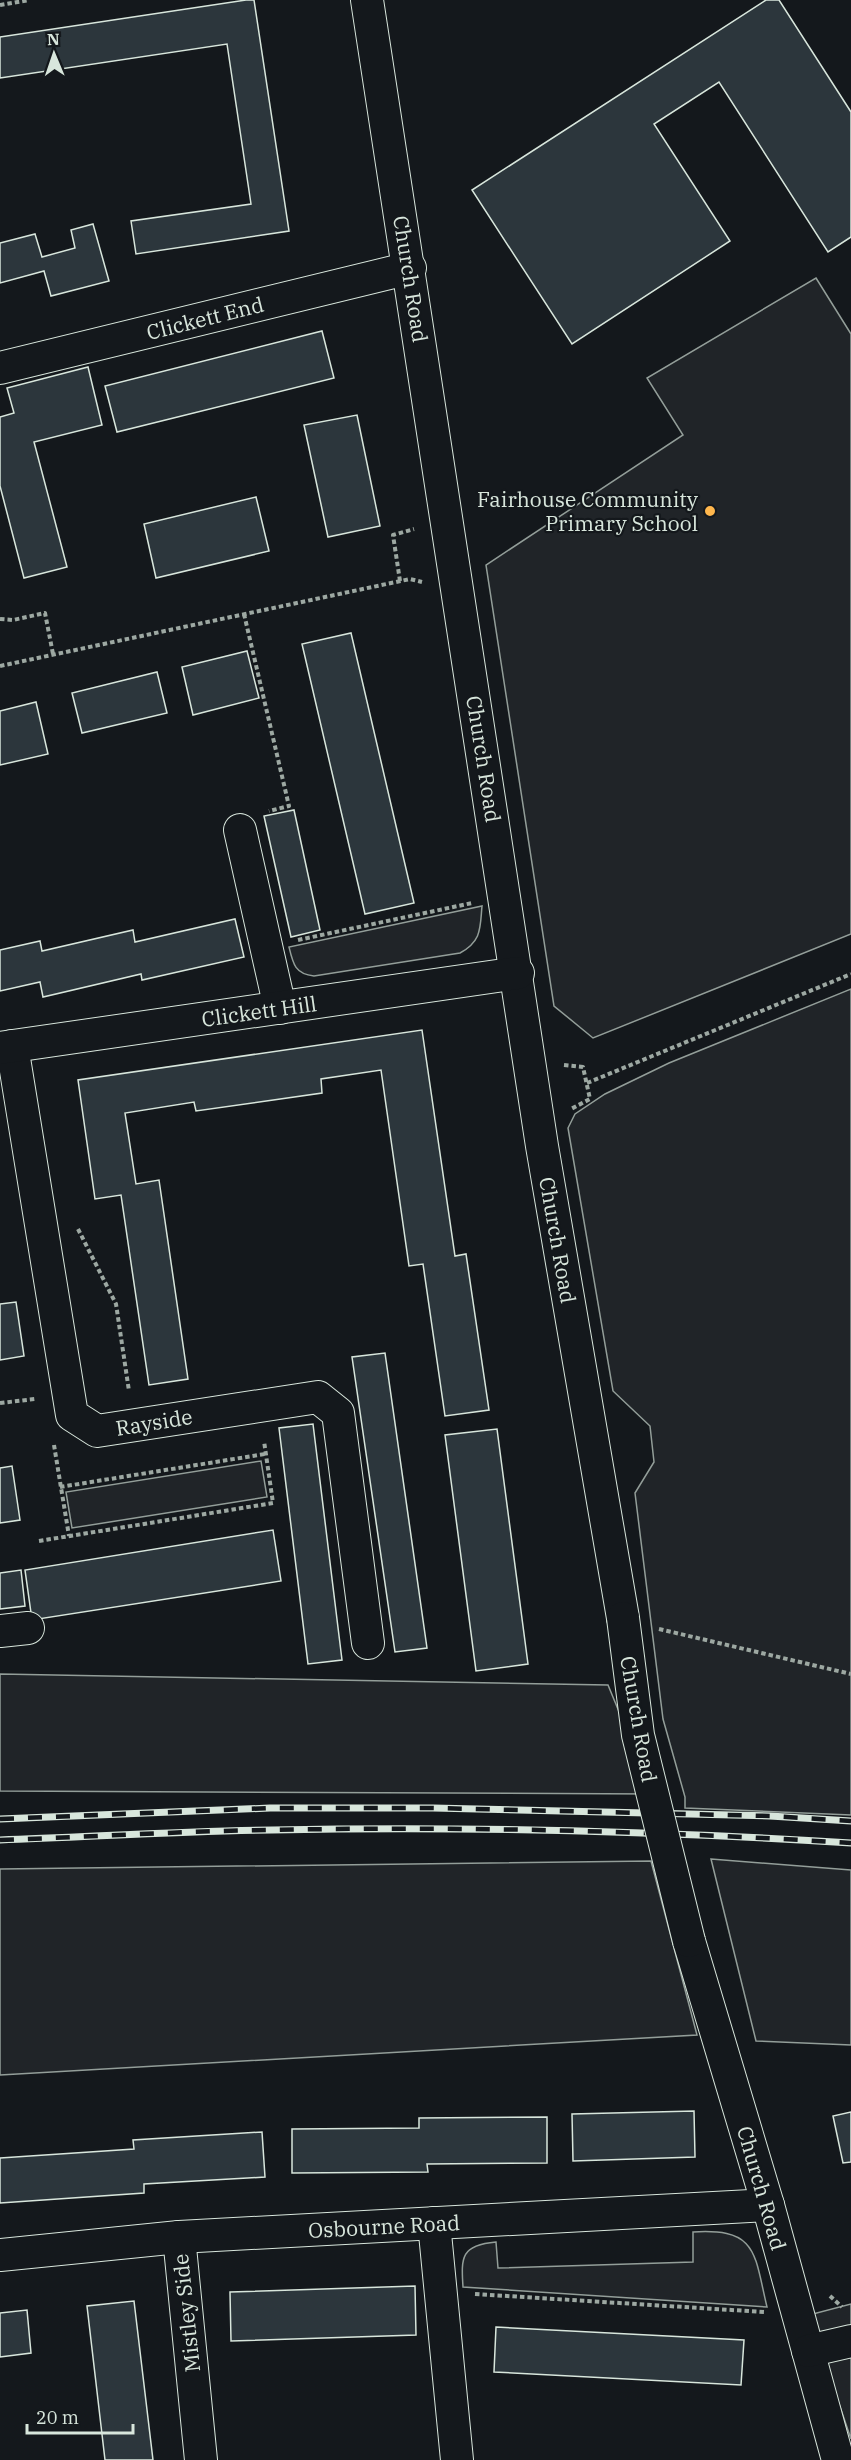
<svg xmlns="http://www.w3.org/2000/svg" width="851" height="2460" viewBox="0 0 851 2460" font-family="'IBM Plex Serif',serif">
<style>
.green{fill:#202428;stroke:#939e99;stroke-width:1.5}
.building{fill:#2c363c;stroke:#d8e6dc;stroke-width:1.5}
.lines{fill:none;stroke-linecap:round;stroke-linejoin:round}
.minor-casing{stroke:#d8e6dc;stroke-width:34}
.path{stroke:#9da8a2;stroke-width:4;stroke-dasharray:4.5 3;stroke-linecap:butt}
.minor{stroke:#14181c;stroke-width:32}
.rail-casing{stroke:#d8e6dc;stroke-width:7}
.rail{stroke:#14181c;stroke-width:4.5;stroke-dasharray:14;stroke-linecap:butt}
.minor-bridge-casing{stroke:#d8e6dc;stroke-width:34;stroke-linecap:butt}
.minor-bridge{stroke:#14181c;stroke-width:32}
.poi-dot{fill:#ffb74d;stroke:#14181c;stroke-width:2}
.labels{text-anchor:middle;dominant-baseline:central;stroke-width:4.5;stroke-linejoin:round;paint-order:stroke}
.street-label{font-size:21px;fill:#d8e6dc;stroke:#14181c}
.poi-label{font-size:21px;fill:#d8e6dc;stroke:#14181c;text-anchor:end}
</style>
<rect width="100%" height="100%" fill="#14181c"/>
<g class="green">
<path d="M816,278L851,334V934L593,1038L554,1006L486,565L683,435L647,378Z"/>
<path d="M482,906C480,928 482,941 460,953L314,976C295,974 293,964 289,947Z"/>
<path d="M851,989V1815L685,1808V1797L663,1719L635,1493L654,1462L650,1426L613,1391L568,1128L575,1114L605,1094L669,1063Z"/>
<path d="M261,1461L267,1497L72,1528L66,1492Z"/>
<path d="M0,1674L608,1685L653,1794L0,1791Z"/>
<path d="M711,1859L851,1870V2045L756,2041Z"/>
<path d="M651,1861L697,2035L0,2075V1869Z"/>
<path d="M693,2232C758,2228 754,2253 767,2307L463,2287C461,2257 461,2245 496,2242L498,2268L693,2262Z"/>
<path d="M851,2304V2439L809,2315Z"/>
</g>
<g class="building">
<path d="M246,0H254L289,231L136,254L131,221L251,204L227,44L0,78V37Z"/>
<path d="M766,0H779L851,112V237L828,252L719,82L654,124L730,241L572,344L472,190Z"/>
<path d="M93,224L109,281L51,296L44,271L0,283V243L35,234L42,257L75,248L71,230Z"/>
<path d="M322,331L334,378L117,432L105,386Z"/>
<path d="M88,367L102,425L34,442L67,567L24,578L0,486V417L14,413L7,388Z"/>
<path d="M357,415L380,526L328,537L304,425Z"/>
<path d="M256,497L269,551L156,578L144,524Z"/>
<path d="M351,633L414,903L365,914L302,644Z"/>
<path d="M247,651L259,698L193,715L182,667Z"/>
<path d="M157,672L167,713L82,733L72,693Z"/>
<path d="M36,702L48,754L0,765V711Z"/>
<path d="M294,810L320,930L291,937L264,816Z"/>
<path d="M235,919L244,957L142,980L141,974L43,997L40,982L0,991V950L40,941L42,951L133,930L135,942Z"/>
<path d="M422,1030L455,1256L466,1254L489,1410L445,1416L423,1264L409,1266L381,1070L321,1079L322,1093L196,1111L194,1102L125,1113L136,1184L159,1180L188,1379L149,1385L121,1195L95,1199L78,1080Z"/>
<path d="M16,1302L24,1356L0,1360V1304Z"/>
<path d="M385,1353L427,1648L395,1652L352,1357Z"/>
<path d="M313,1424L342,1660L308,1664L279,1428Z"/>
<path d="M497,1429L528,1664L476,1671L445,1435Z"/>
<path d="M12,1466L20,1520L0,1523V1468Z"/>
<path d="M273,1530L281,1581L32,1620L25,1570Z"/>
<path d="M21,1570L25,1606L0,1609V1573Z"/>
<path d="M694,2111L695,2157L573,2161L572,2114Z"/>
<path d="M851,2112V2162L843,2163L833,2116Z"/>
<path d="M547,2117V2163L427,2164L428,2172L292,2173V2129L419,2128V2118Z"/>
<path d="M262,2132L265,2177L144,2184V2193L0,2203V2158L134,2149L133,2140Z"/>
<path d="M415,2286L416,2335L231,2341L230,2292Z"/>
<path d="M134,2301L153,2460H105L87,2306Z"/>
<path d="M27,2310L31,2353L0,2357V2313Z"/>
<path d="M496,2327L744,2340L741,2385L494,2372Z"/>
</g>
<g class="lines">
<defs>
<g id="minor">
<path d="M367,0L542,1146L623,1618"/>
<path d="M0,368L410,268"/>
<path d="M240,830L280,1008"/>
<path d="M12,1046L72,1415L97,1431L318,1397L338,1413L368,1643"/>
<path d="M0,1048L518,973"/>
<path d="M0,1631L28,1628"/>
<path d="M689,1941L768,2205L838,2460"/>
<path d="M434,2223L457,2460"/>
<path d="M179,2237L201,2460"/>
<path d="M0,2255L179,2237L768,2205"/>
<path d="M808,2351L851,2341"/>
</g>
</defs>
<use href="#minor" class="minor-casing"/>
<g class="path">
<path d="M0,5L29,0"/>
<path d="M400,581L393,535L414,529"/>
<path d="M244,614L289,806L269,811"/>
<path d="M0,619L13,620L45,613L53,654"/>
<path d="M0,666L410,579L422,582"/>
<path d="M298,940L472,903"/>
<path d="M564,1065L583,1067L590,1099L571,1109"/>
<path d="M587,1083L851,974"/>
<path d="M78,1229L116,1304L129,1391"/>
<path d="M0,1403L35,1399"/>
<path d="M54,1445L69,1536"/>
<path d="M60,1487L265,1454"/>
<path d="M39,1541L273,1503L264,1441"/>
<path d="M659,1629L851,1674"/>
<path d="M475,2294L764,2312"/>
<path d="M830,2296L842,2307"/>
</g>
<use href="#minor" class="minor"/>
<defs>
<g id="rail">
<path d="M0,1819L270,1808H433L770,1816L851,1821"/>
<path d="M0,1840C90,1837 181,1831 272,1830C464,1826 659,1831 851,1843"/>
</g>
</defs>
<use href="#rail" class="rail-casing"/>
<use href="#rail" class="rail"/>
<defs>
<path id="minor-bridge" d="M623,1618L638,1735L689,1941"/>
</defs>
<use href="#minor-bridge" class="minor-bridge-casing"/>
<use href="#minor-bridge" class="minor-bridge"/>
</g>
<circle class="poi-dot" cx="710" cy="511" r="6"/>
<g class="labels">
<g class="street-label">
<text transform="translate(411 279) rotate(81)">Church Road</text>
<text transform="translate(205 318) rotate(-14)">Clickett End</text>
<text transform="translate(484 759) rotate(81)">Church Road</text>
<text transform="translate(259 1011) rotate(-8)">Clickett Hill</text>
<text transform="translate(558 1240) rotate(80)">Church Road</text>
<text transform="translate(154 1422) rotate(-9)">Rayside</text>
<text transform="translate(639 1719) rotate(80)">Church Road</text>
<text transform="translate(762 2188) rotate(74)">Church Road</text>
<text transform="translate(384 2226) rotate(-3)">Osbourne Road</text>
<text transform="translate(186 2313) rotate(-96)">Mistley Side</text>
</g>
<g class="poi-label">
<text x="698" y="499">Fairhouse Community<tspan x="698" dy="24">Primary School</tspan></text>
</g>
</g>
<g transform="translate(54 54) rotate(358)" stroke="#14181c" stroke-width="4.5" paint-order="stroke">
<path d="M0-4.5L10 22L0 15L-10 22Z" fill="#d8e6dc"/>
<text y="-9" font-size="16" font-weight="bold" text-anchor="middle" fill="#d8e6dc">N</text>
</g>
<path d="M27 2424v9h106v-9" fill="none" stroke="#d8e6dc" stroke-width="3"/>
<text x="36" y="2424" font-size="18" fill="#d8e6dc" stroke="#14181c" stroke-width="4.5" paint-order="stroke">20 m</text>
</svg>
